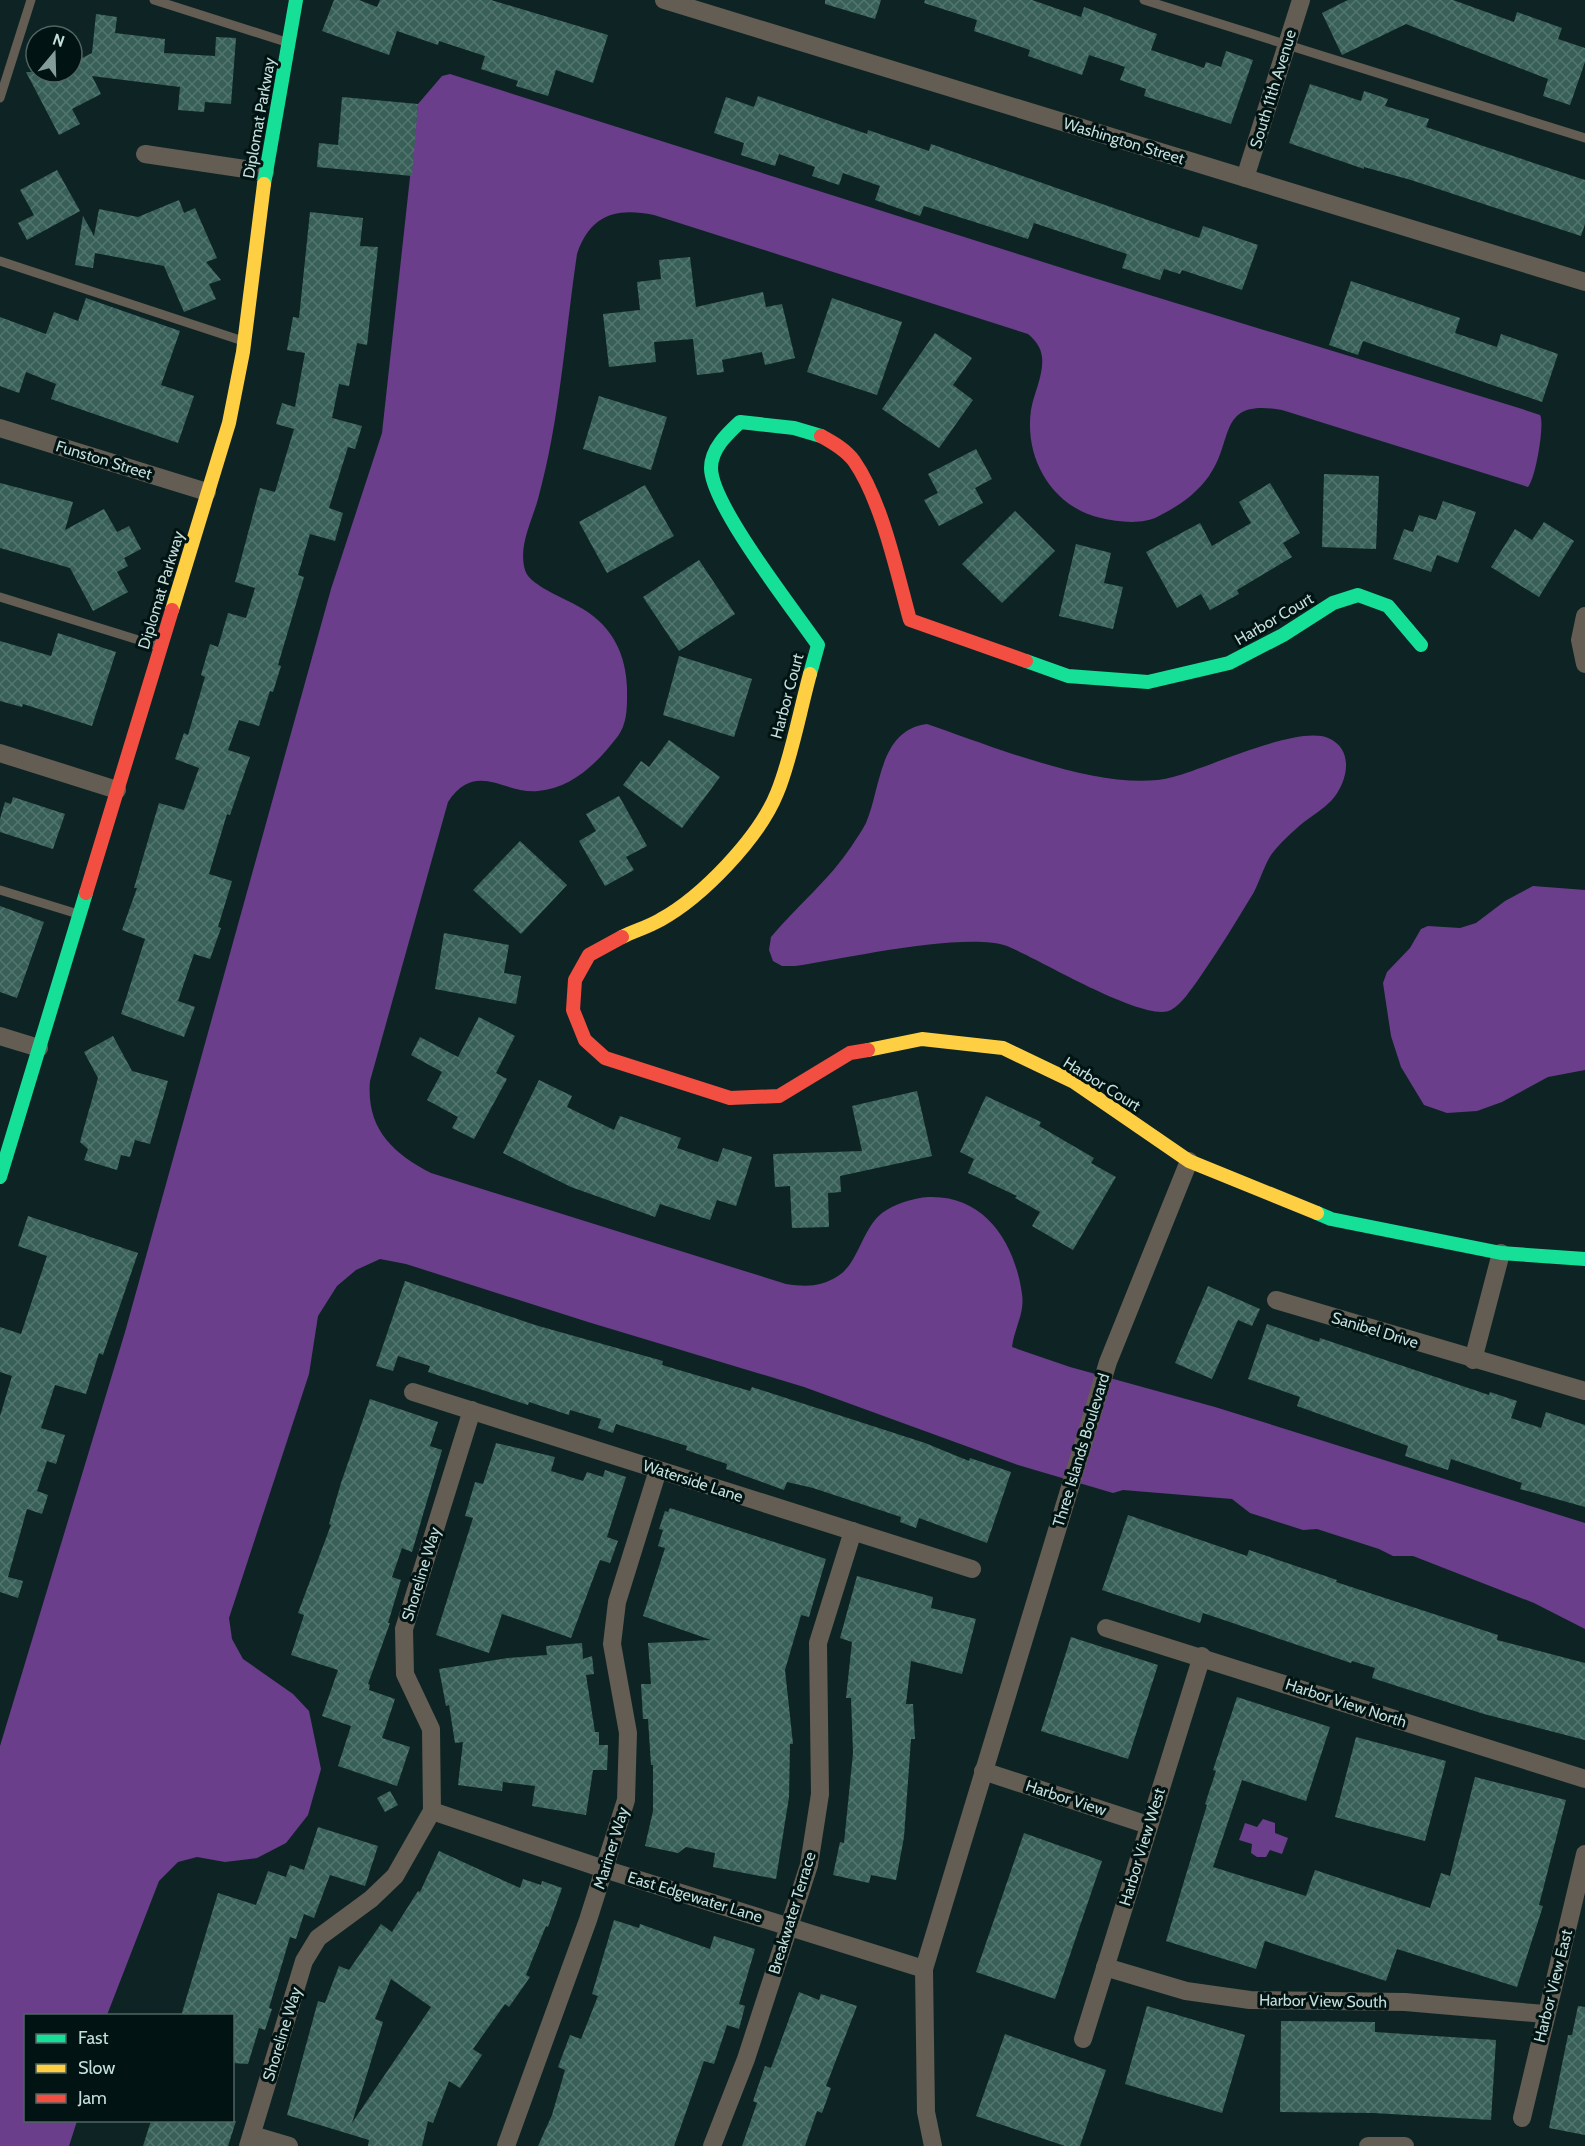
<svg xmlns="http://www.w3.org/2000/svg" width="1585" height="2146" viewBox="0 0 1585 2146" font-family="Cabin,sans-serif">
<style>
.water{fill:#6a3e8a}
.building{fill:url(#building-cross-hatch);fill-rule:evenodd}
.lines{fill:none;stroke-linecap:round;stroke-linejoin:round}
.lane{stroke:#635d53;stroke-width:9}
.street{stroke:#635d53;stroke-width:18}
.fast{stroke:#16e098;stroke-width:14}
.slow{stroke:#ffcf43;stroke-width:14}
.jam{stroke:#f24e42;stroke-width:14}
.labels{text-anchor:middle;dominant-baseline:central;stroke-width:6;stroke-linejoin:round;paint-order:stroke}
.street-label{font-size:16px;fill:#c4dedb;stroke:#011413}
</style>
<defs>
<pattern id="building-cross-hatch" width="8" height="8" patternUnits="userSpaceOnUse" patternTransform="scale(1.5)"><rect width="8" height="8" fill="#385f58"/><path d="M0 0l8 8M0 8l8-8" fill="none" stroke="#53766f"/></pattern>
</defs>
<rect width="100%" height="100%" fill="#0e2424"/>
<g class="water">
<path d="M450,74L1081,274L1519,408L1540,415C1545,422 1536,478 1528,487L1282,410C1216,398 1235,440 1209,476C1196,494 1179,506 1159,516C1143,525 1118,522 1101,518C1052,507 1024,458 1031,410C1034,393 1044,374 1042,357C1041,347 1035,340 1028,334L654,215C616,207 590,215 577,254C565,335 560,420 538,499C532,521 518,546 525,570C528,579 536,583 543,588C556,596 570,601 583,609C613,627 626,655 627,688C627,705 628,722 618,736C598,762 573,788 538,791C503,794 476,760 448,802L370,1081C366,1128 392,1153 431,1173L786,1284C806,1287 821,1287 838,1276C858,1264 862,1229 882,1213C895,1204 912,1198 929,1197C985,1195 1015,1243 1022,1294C1025,1313 1014,1329 1012,1347L1070,1367L1215,1407L1585,1523V1629L1534,1603L1413,1556H1393L1379,1549L1317,1529L1303,1530L1250,1513L1232,1499L1123,1490L1113,1493L1018,1465L804,1387L588,1322L406,1264L380,1259L356,1270L337,1286L318,1316L309,1374L229,1618L232,1639L243,1659L293,1694L309,1711L321,1769L308,1815L286,1843L257,1858L225,1862L197,1857L178,1862L159,1881L107,2015L26,2016V2120L77,2121L69,2146H0V1746L125,1332L331,589L382,433L418,104L442,76Z"/>
<path d="M927,724C989,745 1109,795 1173,777C1208,768 1297,725 1328,738C1355,749 1348,783 1331,801C1323,809 1313,815 1304,822C1293,831 1279,844 1271,855C1264,866 1260,880 1254,892C1236,922 1218,951 1198,980C1191,989 1182,1004 1171,1010C1146,1024 1037,958 1007,946C966,931 842,959 795,966H782L773,961L769,950L771,937C797,906 829,880 851,847C856,839 862,831 866,823C881,788 879,730 927,724Z"/>
<path d="M1533,886L1585,890V1070L1548,1077L1502,1102L1477,1111L1447,1113L1424,1105L1401,1067L1391,1036L1383,983L1387,972L1410,948L1421,929L1428,926L1460,928L1476,923L1505,901Z"/>
<path d="M1263,1819L1275,1823V1833L1288,1838L1282,1854L1270,1850L1266,1857H1257L1251,1853L1252,1844L1239,1840L1245,1823L1257,1827Z"/>
</g>
<g class="building">
<path d="M334,0H359L377,7L380,0H491L608,35L593,83L556,70L548,96L516,86L518,81L481,69L485,56L439,41L438,45L397,31L389,55L322,31Z"/>
<path d="M825,0H881L875,19L825,4Z"/>
<path d="M925,0H1032L1081,17L1084,7L1157,34L1151,50L1204,68L1206,62L1221,67L1226,51L1253,60L1231,124L1144,96L1146,89L1120,80L1125,67L1089,55L1082,75L1028,56L1030,50L974,31L977,20L924,3Z"/>
<path d="M1348,0H1453L1514,22L1517,12L1562,28L1558,39L1585,48V62L1570,105L1543,96L1548,79L1406,24L1342,55L1322,13Z"/>
<path d="M96,14L117,17L115,33L165,39L164,53L215,56L216,37L236,38L231,104L205,102L204,112L178,110L180,87L92,76L101,94L72,109L80,124L59,135L26,72H72V39L82,58L92,53Z"/>
<path d="M1310,84L1361,101L1364,91L1388,99L1385,106L1429,119L1426,127L1585,180V224L1581,236L1411,180L1364,167V169L1289,143Z"/>
<path d="M758,96L867,134L868,130L929,151L931,144L1199,238L1203,226L1258,245L1242,290L1182,270L1180,274L1164,269L1160,280L1122,268L1127,254L1034,223L1028,239L924,206L920,216L875,200L880,186L843,173L839,185L812,176L815,167L779,154L775,166L741,155L744,143L714,133L726,97L754,107Z"/>
<path d="M342,97L418,104L412,176L317,167L319,143L338,145Z"/>
<path d="M57,170L80,211L27,240L18,223L34,215L20,190Z"/>
<path d="M179,200L184,213L195,208L217,258L206,262L221,280L209,284L216,299L184,312L164,266L95,253L93,268L75,265L83,216L94,236L99,209L138,217Z"/>
<path d="M310,212L363,218L360,246L378,247L367,345L357,343L349,386L339,384L332,418L362,426L355,449L348,447L329,508L343,513L335,541L310,534L298,575L304,577L278,665L281,666L273,692L270,691L259,726L239,720L228,750L250,757L230,815L227,814L209,874L232,881L218,927L221,928L210,959L194,954L178,1001L195,1007L184,1037L121,1014L145,939L122,930L137,888H134L159,803L184,810L199,768L175,759L184,733L188,735L205,677L201,675L210,644L218,647L228,613L246,618L255,588L235,582L260,488L275,492L294,429L276,424L282,403L295,407L305,353L287,350L293,317L299,318Z"/>
<path d="M690,257L696,307L763,292L766,307L782,304L795,358L765,365L762,352L722,360L724,372L697,375L693,339L654,342L656,362L609,367L603,314L640,310L637,282L661,279L659,260Z"/>
<path d="M1351,281L1460,318L1455,333L1497,347L1501,334L1558,354L1542,402L1363,341L1358,355L1329,345Z"/>
<path d="M86,298L180,331L161,385L194,396L178,443L51,399L56,384L26,372L19,393L0,386V317L46,334L54,312L78,321Z"/>
<path d="M832,298L902,322L877,395L807,372Z"/>
<path d="M935,333L972,358L953,385L973,400L939,448L882,409Z"/>
<path d="M599,396L667,417L651,470L583,449Z"/>
<path d="M976,449L992,479L975,488L983,503L939,526L924,500L938,493L928,474Z"/>
<path d="M1324,474L1379,476L1376,549L1322,547Z"/>
<path d="M0,483L73,502L65,530L104,509L117,532L129,526L141,549L124,558L128,566L117,572L128,592L93,611L70,568L0,548Z"/>
<path d="M1270,483L1300,533L1283,543L1292,557L1237,590L1239,594L1210,610L1201,594L1177,608L1146,552L1200,523L1212,546L1251,523L1239,502Z"/>
<path d="M645,485L674,536L607,573L579,522Z"/>
<path d="M1443,501L1476,512L1458,563L1437,555L1431,572L1393,559L1404,529L1413,532L1419,515L1436,520Z"/>
<path d="M1015,511L1055,551L1002,603L962,564Z"/>
<path d="M1544,522L1574,541L1539,597L1491,567L1515,529L1532,540Z"/>
<path d="M1076,544L1111,553L1104,583L1123,587L1113,629L1059,616Z"/>
<path d="M699,560L735,614L679,651L643,597Z"/>
<path d="M58,633L116,652L92,726L23,704L22,707L0,701V641L51,656Z"/>
<path d="M679,656L752,679L734,737L663,715Z"/>
<path d="M669,740L720,777L682,828L623,785L641,761L649,767Z"/>
<path d="M619,796L647,846L626,857L634,870L605,886L579,841L596,831L586,814Z"/>
<path d="M13,797L65,814L53,849L0,832V819L5,802L11,804Z"/>
<path d="M520,841L567,885L521,934L473,890Z"/>
<path d="M0,906L44,922L17,998L0,992Z"/>
<path d="M444,933L509,945L504,973L521,976L516,1004L435,989Z"/>
<path d="M479,1017L515,1036L496,1073L507,1079L474,1139L452,1128L458,1117L427,1100L442,1072L411,1055L420,1037L458,1057Z"/>
<path d="M113,1036L132,1071L168,1081L150,1144L135,1140L130,1157L121,1155L117,1170L84,1160L88,1149L80,1142L98,1078L84,1052Z"/>
<path d="M539,1080L572,1096L567,1107L614,1130L620,1116L681,1138L677,1148L718,1162L723,1148L752,1157L736,1206L717,1200L710,1220L660,1204L655,1217L571,1187L503,1153Z"/>
<path d="M917,1091L932,1156L840,1176L841,1192L828,1193L829,1227L792,1228L790,1186L775,1187L773,1154L862,1151L852,1106Z"/>
<path d="M986,1096L1041,1122L1039,1126L1094,1158L1091,1163L1116,1177L1073,1250L1032,1226L1040,1212L1015,1198L1017,1196L968,1173L974,1159L960,1152Z"/>
<path d="M28,1216L138,1253L103,1355L99,1353L86,1394L55,1385L41,1428L65,1435L56,1464L47,1461L37,1491L48,1495L42,1514L27,1509L8,1577L23,1581L18,1598L0,1592V1416L12,1376L0,1372V1327L21,1334L47,1256L18,1246Z"/>
<path d="M405,1281L535,1325L663,1361L662,1365L750,1391L752,1387L925,1443L969,1461L970,1458L1011,1472L987,1543L919,1518L916,1528L900,1522L901,1517L813,1488L787,1482L784,1490L726,1469L727,1464L686,1450L687,1446L616,1424L613,1433L598,1428L601,1419L570,1410L569,1415L529,1402L528,1405L428,1372L430,1366L398,1356L393,1371L376,1366Z"/>
<path d="M1208,1286L1260,1309L1252,1326L1238,1320L1212,1379L1175,1363Z"/>
<path d="M1267,1324L1319,1342L1320,1338L1489,1395L1490,1392L1517,1401L1511,1418L1541,1428L1546,1412L1585,1425V1507L1520,1489L1522,1483L1451,1459L1448,1470L1405,1456L1408,1446L1297,1406L1300,1397L1248,1379Z"/>
<path d="M370,1399L438,1422L430,1446L442,1450L412,1552L402,1548L392,1577L401,1580L388,1623H390L368,1684L370,1685L369,1690L395,1699L382,1738L410,1747L397,1786L338,1766L351,1726L322,1716L338,1670L291,1655L304,1615L298,1613L331,1525L329,1524L341,1483Z"/>
<path d="M496,1443L555,1457L551,1471L583,1481L587,1472L603,1477L605,1470L626,1477L607,1537L618,1541L610,1563L600,1560L571,1638L502,1614L489,1653L436,1635L473,1518L465,1516L475,1482L483,1484Z"/>
<path d="M670,1508L826,1559L809,1617L801,1615L785,1670L793,1744H790L789,1797L776,1879L713,1867L715,1853L686,1847L678,1853L645,1846L653,1811V1765H651L648,1719H643L641,1684H651L648,1643L711,1640L643,1616L665,1548L658,1546L663,1530L659,1529L665,1511L668,1512Z"/>
<path d="M1128,1515L1247,1556L1249,1550L1337,1580L1336,1582L1498,1635L1497,1640L1585,1663V1740L1484,1714L1372,1678L1375,1668L1352,1661L1351,1663L1203,1613L1200,1623L1102,1590Z"/>
<path d="M857,1576L933,1597L931,1608L976,1619L962,1674L911,1661L906,1704H913L915,1739H911L904,1837L896,1880L871,1875L869,1883L833,1875L840,1842L844,1843L853,1753L851,1698H846L852,1642L840,1638Z"/>
<path d="M1071,1637L1158,1665L1128,1759L1041,1731Z"/>
<path d="M582,1643L583,1659L592,1656L594,1674L586,1675L595,1732H599V1745H608L607,1770H593L586,1815L532,1806L535,1786L503,1782L502,1791L458,1785L463,1742L455,1743L449,1705L446,1706L439,1669L508,1658L547,1655L546,1646Z"/>
<path d="M1237,1697L1330,1727L1306,1801L1242,1780L1213,1867L1306,1896L1315,1870L1430,1908L1441,1873L1450,1876L1475,1777L1566,1800L1539,1905L1543,1906L1517,1987L1397,1949L1386,1981L1265,1941L1256,1969L1166,1941L1207,1805L1205,1804L1216,1771L1213,1770Z"/>
<path d="M1356,1737L1446,1761L1425,1841L1335,1817Z"/>
<path d="M390,1791L398,1805L385,1812L377,1798Z"/>
<path d="M318,1827L378,1846L365,1886L330,1875L314,1918L304,1914L296,1939L290,1937L269,2008L272,2009L265,2030L259,2028L248,2064L232,2063V2016H181L218,1893L256,1905L268,1871L286,1877L290,1865L304,1870Z"/>
<path d="M1024,1833L1102,1861L1055,1999L976,1972Z"/>
<path d="M439,1851L520,1888L523,1879L541,1885L542,1881L562,1888L548,1927L546,1926L526,1975L530,1977L509,2007L505,2004L473,2049L482,2055L460,2088L449,2081L433,2123L428,2121L422,2146H368L369,2140L287,2115L318,2001L325,2003L339,1966L349,1970L381,1924L392,1932L418,1891L420,1892ZM391,1979L431,2007L352,2123L383,2022L375,2019Z"/>
<path d="M614,1920L639,1928L640,1924L710,1949L714,1936L755,1949L739,2004L745,2006L739,2029L727,2025L714,2064L704,2061L674,2146H538L552,2115L565,2070L558,2067L570,2035L581,2039L598,1996L592,1994Z"/>
<path d="M799,1992L819,2000L821,1994L857,2006L826,2086L831,2088L822,2113L817,2111L805,2146H742L757,2103L753,2101L765,2066L771,2068Z"/>
<path d="M1147,2006L1245,2035L1222,2113L1125,2084Z"/>
<path d="M1578,2006L1585,2007V2135L1549,2128L1568,2035H1572Z"/>
<path d="M1281,2021L1375,2022V2032L1496,2040L1491,2120L1374,2113L1280,2112Z"/>
<path d="M1005,2034L1106,2070L1080,2146H1065L976,2116Z"/>
<path d="M151,2121H236L228,2146H143Z"/>
</g>
<g class="lines">
<g class="lane">
<path d="M154,0L286,42"/>
<path d="M1144,0L1585,138"/>
<path d="M0,98L31,0"/>
<path d="M0,261L243,341"/>
<path d="M0,597L161,647"/>
<path d="M0,890L78,914"/>
</g>
<g class="street">
<path d="M664,0L1585,282"/>
<path d="M145,154L265,172"/>
<path d="M1245,178L1301,0"/>
<path d="M0,428L207,492"/>
<path d="M1585,616L1580,640L1585,664"/>
<path d="M0,753L117,790"/>
<path d="M0,1036L39,1048"/>
<path d="M1276,1300L1585,1391"/>
<path d="M1473,1360L1501,1253"/>
<path d="M413,1392L972,1569"/>
<path d="M1106,1628L1585,1779"/>
<path d="M983,1771L1148,1825"/>
<path d="M432,1811L604,1869L924,1969"/>
<path d="M1105,1967L1186,1991L1250,2000L1405,2002L1545,2014"/>
<path d="M1083,2039L1202,1656"/>
<path d="M1522,2118L1585,1854"/>
<path d="M252,2135L289,2146"/>
<path d="M248,2146L304,1961L318,1938L371,1899L395,1876L432,1811L431,1729L405,1674L404,1629L472,1410"/>
<path d="M506,2146L588,1920L626,1800L628,1733L612,1644L617,1602L658,1470"/>
<path d="M712,2146L746,2059L809,1865L820,1794L818,1643L853,1531"/>
<path d="M933,2146L926,2112L924,1969L1108,1362L1189,1161"/>
<path d="M1368,2146H1405"/>
</g>
<g class="fast">
<path d="M264,184L296,0"/>
<path d="M1026,661L1068,676L1148,682L1229,663L1283,635L1333,603L1358,595L1388,606L1421,645"/>
<path d="M810,674L818,645C794,610 711,505 711,468C711,449 727,434 740,422L794,428L821,436"/>
<path d="M0,1177L86,893"/>
<path d="M1317,1213L1331,1219L1501,1253L1585,1259"/>
</g>
<g class="slow">
<path d="M172,610L229,423L243,352L264,184"/>
<path d="M622,937C634,931 648,927 660,920C702,897 759,838 777,793C791,760 800,710 810,674"/>
<path d="M868,1050L922,1039L1003,1048L1074,1082L1189,1161L1317,1213"/>
</g>
<g class="jam">
<path d="M821,436C834,443 846,450 854,461C882,501 897,573 910,620L1026,661"/>
<path d="M86,893L172,610"/>
<path d="M622,937L589,955L575,980L573,1010L585,1040L605,1058L730,1098L779,1096L850,1053L868,1050"/>
</g>
</g>
<g class="labels">
<g class="street-label">
<text transform="translate(1273 89) rotate(-73)">South 11th Avenue</text>
<text transform="translate(259 118) rotate(-80)">Diplomat Parkway</text>
<text transform="translate(1124 141) rotate(17)">Washington Street</text>
<text transform="translate(104 460) rotate(17)">Funston Street</text>
<text transform="translate(161 590) rotate(-73)">Diplomat Parkway</text>
<text transform="translate(1274 619) rotate(-30)">Harbor Court</text>
<text transform="translate(787 696) rotate(-75)">Harbor Court</text>
<text transform="translate(1102 1084) rotate(32)">Harbor Court</text>
<text transform="translate(1375 1330) rotate(17)">Sanibel Drive</text>
<text transform="translate(1081 1450) rotate(-73)">Three Islands Boulevard</text>
<text transform="translate(693 1481) rotate(18)">Waterside Lane</text>
<text transform="translate(421 1574) rotate(-73)">Shoreline Way</text>
<text transform="translate(1346 1703) rotate(18)">Harbor View North</text>
<text transform="translate(1066 1798) rotate(18)">Harbor View</text>
<text transform="translate(1142 1847) rotate(-73)">Harbor View West</text>
<text transform="translate(611 1848) rotate(-73)">Mariner Way</text>
<text transform="translate(695 1897) rotate(17)">East Edgewater Lane</text>
<text transform="translate(792 1913) rotate(-73)">Breakwater Terrace</text>
<text transform="translate(1553 1986) rotate(-76)">Harbor View East</text>
<text transform="translate(1323 2001) rotate(1)">Harbor View South</text>
<text transform="translate(282 2034) rotate(-73)">Shoreline Way</text>
</g>
</g>
<rect x="24" y="2014" width="210" height="108" fill="#011413" stroke="#4f6563" stroke-width="1.5"/>
<rect x="36" y="2034" width="30" height="9" fill="#16e098" stroke="#4f6563" stroke-width="1.5"/>
<text x="78" y="2044" font-size="18" fill="#c4dedb">Fast</text>
<rect x="36" y="2064" width="30" height="9" fill="#ffcf43" stroke="#4f6563" stroke-width="1.5"/>
<text x="78" y="2074" font-size="18" fill="#c4dedb">Slow</text>
<rect x="36" y="2094" width="30" height="9" fill="#f24e42" stroke="#4f6563" stroke-width="1.5"/>
<text x="78" y="2104" font-size="18" fill="#c4dedb">Jam</text>
<g transform="translate(54 54) rotate(19)"><circle r="28" fill="#011413" stroke="#4f6563" stroke-width="1.5"/>
<path d="M0-4.5L10 22L0 15L-10 22Z" fill="#849d9b"/>
<text y="-9" font-size="16" font-weight="bold" text-anchor="middle" fill="#c4dedb">N</text>
</g>
</svg>
